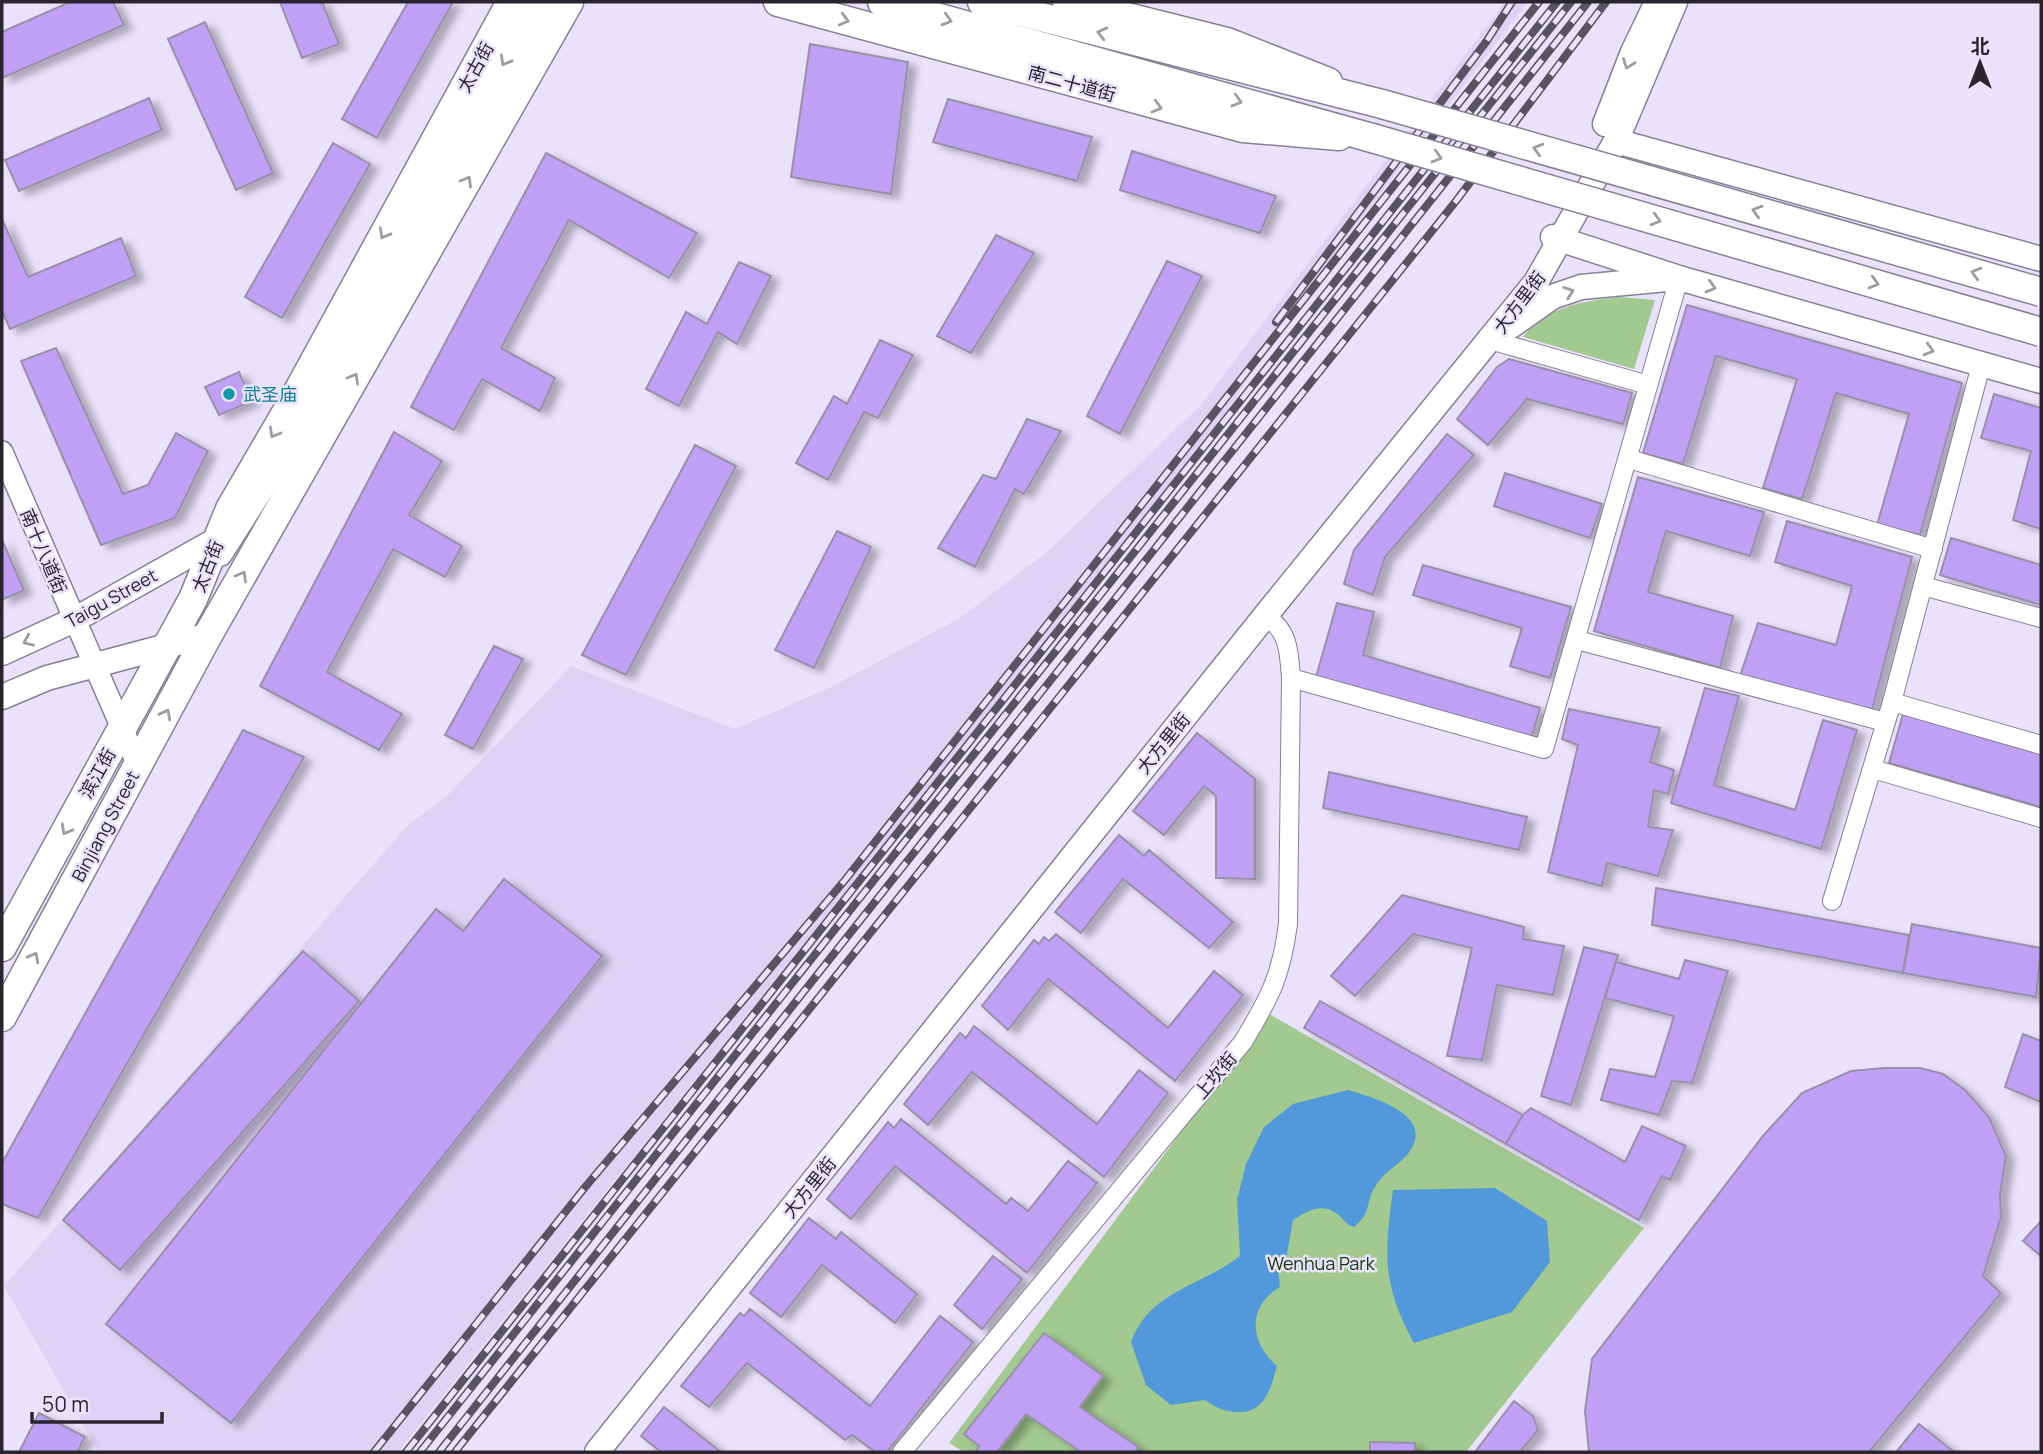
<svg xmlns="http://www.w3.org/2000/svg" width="2043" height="1454" viewBox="0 0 2043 1454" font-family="Manrope,'Noto Sans SC',sans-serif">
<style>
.built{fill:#ded3f4}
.green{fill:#a1c990}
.water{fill:#5299db}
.building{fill:#bfa0f5;stroke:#9890a8;stroke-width:2;filter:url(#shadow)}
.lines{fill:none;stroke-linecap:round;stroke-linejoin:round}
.minor-casing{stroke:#877f96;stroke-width:20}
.tertiary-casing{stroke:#877f96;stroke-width:24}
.secondary-casing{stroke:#877f96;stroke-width:27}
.primary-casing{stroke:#877f96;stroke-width:31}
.trunk-casing{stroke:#877f96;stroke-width:31}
.minor{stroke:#fff;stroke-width:18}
.tertiary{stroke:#fff;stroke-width:21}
.secondary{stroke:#fff;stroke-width:24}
.primary{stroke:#fff;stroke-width:28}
.trunk{stroke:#fff;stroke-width:28}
.rail-casing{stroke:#575360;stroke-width:8}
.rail{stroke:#eae2fb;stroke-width:5;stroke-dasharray:16;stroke-linecap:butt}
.trunk-bridge-casing{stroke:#877f96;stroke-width:31;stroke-linecap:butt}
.trunk-bridge{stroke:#fff;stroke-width:28}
.oneway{stroke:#9e9da1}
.culture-dot{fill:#0f9aa8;stroke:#eae2fb;stroke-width:2.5}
.labels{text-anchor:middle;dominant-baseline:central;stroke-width:5;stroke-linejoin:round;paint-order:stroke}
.street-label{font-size:18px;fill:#28252e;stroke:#eae2fb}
.culture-label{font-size:18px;fill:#0d838f;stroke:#eae2fb;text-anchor:start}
.park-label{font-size:18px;fill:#123500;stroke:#eae2fb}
</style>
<defs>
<filter id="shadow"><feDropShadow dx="8" dy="4.5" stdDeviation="3.5" flood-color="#0004"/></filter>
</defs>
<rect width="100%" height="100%" fill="#eae2fb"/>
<path class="built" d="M1505,2H1528L1294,306L1220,423L398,1452H99L4,1286L408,825L447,796L571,666L735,729L831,687L960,618L1047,552L1201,405Z"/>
<g class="green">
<path d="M1619,297L1655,300L1634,369L1523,337C1544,307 1584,301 1619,297Z"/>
<path d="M1269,1014L1644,1228L1466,1452H964L949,1443Z"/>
</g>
<g class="water">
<path d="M1348,1090C1375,1098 1439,1116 1407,1155C1397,1166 1384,1172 1376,1185C1365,1202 1372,1213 1354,1227C1344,1224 1344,1218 1336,1213C1321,1202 1305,1212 1293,1220L1287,1254L1278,1269L1280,1287C1246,1307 1250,1343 1277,1366C1274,1377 1271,1389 1265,1398C1252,1420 1221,1413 1205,1400L1171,1405L1146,1385L1131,1342C1149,1291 1202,1286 1240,1256L1237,1200L1246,1164L1264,1127L1293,1104Z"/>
<path d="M1495,1188L1547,1221L1550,1262L1512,1312L1414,1343C1382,1285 1384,1253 1393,1190Z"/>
</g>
<g class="building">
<path d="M70,2H113L124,25L2,78V32Z"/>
<path d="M280,2H322L339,44L302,58Z"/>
<path d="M408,2H453L377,138L342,119Z"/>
<path d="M205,22L273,173L236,190L168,39Z"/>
<path d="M810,44L908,62L891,194L791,177Z"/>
<path d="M149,98L162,130L19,191L5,160Z"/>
<path d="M948,99L1092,137L1077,181L933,142Z"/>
<path d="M333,143L370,164L282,318L245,297Z"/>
<path d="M1132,151L1276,196L1260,233L1120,190Z"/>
<path d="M546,153L697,233L669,278L569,220L501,348L555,378L540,411L482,379L454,430L411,407Z"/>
<path d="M2,219L28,277L121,238L136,276L10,329L2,311Z"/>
<path d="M996,235L1034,253L971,353L937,336Z"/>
<path d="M1167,261L1202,276L1120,434L1087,416Z"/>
<path d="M739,262L771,276L737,344L718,332L679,406L646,389L686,312L707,324Z"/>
<path d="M1687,305L1962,383L1920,535L1877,525L1909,414L1836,393L1802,499L1763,488L1797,379L1716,356L1683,464L1643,453Z"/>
<path d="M880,340L913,355L878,418L864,412L828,480L796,463L834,396L847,404Z"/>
<path d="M56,348L123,494L148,485L176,433L208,451L175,518L101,545L21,361Z"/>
<path d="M1509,359L1632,393L1623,424L1527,399L1488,445L1457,419L1497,367Z"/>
<path d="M239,372L252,401L219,415L205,387Z"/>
<path d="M1994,394L2041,408V529L2013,520L2031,451L1981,438Z"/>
<path d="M1027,419L1061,431L1024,494L1015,489L975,567L938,548L983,475L996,479Z"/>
<path d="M394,432L442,461L409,515L462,546L445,577L393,549L327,672L402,714L379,750L260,686Z"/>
<path d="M1447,434L1474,455L1385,557L1373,595L1344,584L1354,550Z"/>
<path d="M695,445L736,466L626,675L582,655Z"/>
<path d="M1505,473L1602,504L1590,538L1494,506Z"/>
<path d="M1638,477L1764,512L1750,556L1666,531L1648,592L1733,616L1720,668L1594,631Z"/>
<path d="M1787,521L1912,557L1872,710L1740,676L1758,623L1836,645L1852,586L1775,562Z"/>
<path d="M837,531L871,547L814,668L775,650Z"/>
<path d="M1951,538L2041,565V605L1940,575Z"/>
<path d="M2,540L24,590L2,600Z"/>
<path d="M1423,565L1571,607L1550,678L1510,666L1522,628L1413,595Z"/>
<path d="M1337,603L1374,612L1363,655L1540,708L1531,739L1316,677Z"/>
<path d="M494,646L523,659L473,749L445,735Z"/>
<path d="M1705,688L1739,696L1714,785L1795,810L1823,720L1857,730L1821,849L1671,803Z"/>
<path d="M1569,709L1660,728L1650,762L1674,770L1668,794L1654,790L1648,827L1673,830L1658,876L1607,863L1602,886L1548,872L1578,745L1562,739Z"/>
<path d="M1903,714L2041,754V807L1889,763Z"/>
<path d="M243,730L304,757L38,1218L2,1204V1163Z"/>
<path d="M1197,733L1255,779V879L1216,878V796L1204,786L1164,835L1133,811Z"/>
<path d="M1329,772L1527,817L1519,850L1323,808Z"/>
<path d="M1119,835L1144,856L1149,850L1233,922L1209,948L1123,879L1081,933L1055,912Z"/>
<path d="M504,879L602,956L231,1423L106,1324L436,909L463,931Z"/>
<path d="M1656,888L1909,935L1903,973L1652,925Z"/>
<path d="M1402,895L1524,927L1523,939L1564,946L1553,995L1497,985L1482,1060L1447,1056L1472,948L1413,934L1355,996L1331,976Z"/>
<path d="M1912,924L2041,948L2036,997L1903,973Z"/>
<path d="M1056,934L1168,1028L1214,971L1243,995L1175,1081L1048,979L1008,1030L982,1006L1034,940L1039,944L1044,937L1049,941Z"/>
<path d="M1584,947L1618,955L1571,1105L1541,1096Z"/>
<path d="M303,951L359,1001L120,1270L63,1220Z"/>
<path d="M1685,960L1728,971L1692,1083L1672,1081L1659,1115L1601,1100L1610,1069L1655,1077L1674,1016L1605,998L1616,962L1679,979Z"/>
<path d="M1320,1001L1523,1115L1506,1144L1304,1028Z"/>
<path d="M974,1026L1097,1124L1139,1070L1168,1093L1104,1177L972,1072L928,1125L904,1104L960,1033L966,1038Z"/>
<path d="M2023,1034L2041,1041V1102L2005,1087Z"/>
<path d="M1884,1068H1920L1943,1074L1965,1090L1989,1117L2006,1156L2000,1194L2001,1217L1983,1276L2001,1293L1869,1452H1589L1585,1411L1592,1359L1763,1136L1802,1093L1851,1071Z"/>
<path d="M1531,1108L1625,1162L1642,1126L1686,1146L1670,1180L1662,1176L1639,1220L1506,1144L1523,1115Z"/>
<path d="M901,1119L1006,1204L1011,1198L1028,1211L1068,1161L1097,1183L1027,1273L895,1166L851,1219L827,1199L888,1122L894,1128Z"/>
<path d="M809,1218L836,1239L841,1232L917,1294L895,1323L822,1265L781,1317L750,1293Z"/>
<path d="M2041,1221V1256L2023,1241Z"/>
<path d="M993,1256L1022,1279L982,1329L954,1305Z"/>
<path d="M750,1309L870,1406L940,1316L973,1342L887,1452H875L852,1435L845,1440L747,1363L709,1407L681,1386L740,1313L744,1316Z"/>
<path d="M1044,1333L1103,1376L1080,1407L1138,1447L1135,1452H1081L1026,1414L997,1452H976L979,1446L964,1434Z"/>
<path d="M1514,1401L1533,1416L1538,1430L1520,1452H1475Z"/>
<path d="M664,1407L721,1452H661L641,1436Z"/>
<path d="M39,1413L85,1437L77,1452H19Z"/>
<path d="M1919,1424L1954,1452H1896Z"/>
<path d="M1370,1442L1415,1443V1452H1370Z"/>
</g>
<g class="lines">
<defs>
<g id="minor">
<path d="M1490,340L1648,385"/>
<path d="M1629,459L1933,549"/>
<path d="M1923,586L2041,618"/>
<path d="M1577,640L1885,722"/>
<path d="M1291,678L1544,749L1679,278"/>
<path d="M1892,702L2041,745"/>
<path d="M1873,769L2041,818"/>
<path d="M1832,901L1892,702L1981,365"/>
<path d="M902,1452L1243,1042C1270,997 1281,977 1288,924L1291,678C1289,652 1289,630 1265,616"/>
</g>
<g id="tertiary">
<path d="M2,452L138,765"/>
<path d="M221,555L295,439"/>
</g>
<g id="secondary">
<path d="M1605,124L1633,52L1657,2"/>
<path d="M1616,141L2041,259"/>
<path d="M1553,237L1679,278L2041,381"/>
<path d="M1511,326L1552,297L1581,287L1667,279"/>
<path d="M2,653L74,620L218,539"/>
<path d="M2,697L47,678L208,635"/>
<path d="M597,1452L1265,616L1536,282L1616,141L1675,2"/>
</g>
<g id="primary">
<path d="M778,2L1243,128L1339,136"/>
<path d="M1067,2L1227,42L1328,82"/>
<path d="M295,439L538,2"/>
<path d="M2,947L193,599L230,509L290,406L511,2"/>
<path d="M2,1017L208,635L569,2"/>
</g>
<g id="trunk">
<path d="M882,2L1372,138"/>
<path d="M982,2L1382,104"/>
</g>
</defs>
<use href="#minor" class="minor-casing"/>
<use href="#tertiary" class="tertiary-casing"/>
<use href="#secondary" class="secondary-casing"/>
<use href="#primary" class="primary-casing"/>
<use href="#trunk" class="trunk-casing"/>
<use href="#minor" class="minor"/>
<use href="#tertiary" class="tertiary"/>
<use href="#secondary" class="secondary"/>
<use href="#primary" class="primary"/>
<use href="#trunk" class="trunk"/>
<defs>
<g id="rail">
<path d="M1276,322L1486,42L1512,2"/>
<path d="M374,1452L586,1186L845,880L1539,2"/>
<path d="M406,1452L1557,2"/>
<path d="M420,1452L1571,2"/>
<path d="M439,1452L1588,2"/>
<path d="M455,1452L1456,201L1606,2"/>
</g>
</defs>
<use href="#rail" class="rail-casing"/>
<use href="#rail" class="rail"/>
<defs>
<g id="trunk-bridge">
<path d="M1382,104L2041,292"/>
<path d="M1372,138L2041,332"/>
</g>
</defs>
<use href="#trunk-bridge" class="trunk-bridge-casing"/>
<use href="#trunk-bridge" class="trunk-bridge"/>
</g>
<defs><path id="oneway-chevron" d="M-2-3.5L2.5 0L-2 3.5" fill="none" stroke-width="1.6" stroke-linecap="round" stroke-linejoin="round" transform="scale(1.75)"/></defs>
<g class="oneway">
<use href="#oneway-chevron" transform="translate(844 20) rotate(15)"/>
<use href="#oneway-chevron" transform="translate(947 20) rotate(16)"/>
<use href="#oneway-chevron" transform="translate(1102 33) rotate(-166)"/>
<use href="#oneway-chevron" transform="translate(505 61) rotate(119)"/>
<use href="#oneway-chevron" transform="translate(1628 64) rotate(110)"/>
<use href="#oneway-chevron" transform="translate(1237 101) rotate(16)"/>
<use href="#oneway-chevron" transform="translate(1157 107) rotate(15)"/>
<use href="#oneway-chevron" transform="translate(1538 149) rotate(-164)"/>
<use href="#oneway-chevron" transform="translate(1437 157) rotate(16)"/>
<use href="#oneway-chevron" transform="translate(467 181) rotate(-60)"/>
<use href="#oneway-chevron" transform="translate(1757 211) rotate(-164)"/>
<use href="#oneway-chevron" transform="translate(1656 220) rotate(16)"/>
<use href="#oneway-chevron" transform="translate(384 234) rotate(119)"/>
<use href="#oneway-chevron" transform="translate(1976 273) rotate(-164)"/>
<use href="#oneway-chevron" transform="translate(1874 283) rotate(16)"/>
<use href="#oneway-chevron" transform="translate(1711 287) rotate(16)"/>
<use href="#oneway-chevron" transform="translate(1569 292) rotate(-19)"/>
<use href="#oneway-chevron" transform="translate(1929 350) rotate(16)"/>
<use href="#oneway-chevron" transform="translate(354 378) rotate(-60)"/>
<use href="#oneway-chevron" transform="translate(274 433) rotate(120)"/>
<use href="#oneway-chevron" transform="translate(242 576) rotate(-60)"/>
<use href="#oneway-chevron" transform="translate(28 641) rotate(156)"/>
<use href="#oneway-chevron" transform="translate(166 714) rotate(-62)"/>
<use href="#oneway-chevron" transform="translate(66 830) rotate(119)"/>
<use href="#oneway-chevron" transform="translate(34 957) rotate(-62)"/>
</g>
<circle class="culture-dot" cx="229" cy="394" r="7"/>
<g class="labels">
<g class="street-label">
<text transform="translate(475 67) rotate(-61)">太古街</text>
<text transform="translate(1072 83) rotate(15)">南二十道街</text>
<text transform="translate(1519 302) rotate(-53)">大方里街</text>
<text transform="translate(44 551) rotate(67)">南十八道街</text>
<text transform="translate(207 566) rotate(-68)">太古街</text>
<text transform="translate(111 598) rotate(-29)">Taigu Street</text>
<text transform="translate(1163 743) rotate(-51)">大方里街</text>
<text transform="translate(97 773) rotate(-61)">滨江街</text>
<text transform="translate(105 826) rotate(-62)">Binjiang Street</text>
<text transform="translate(1215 1075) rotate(-50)">上坎街</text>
<text transform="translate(809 1187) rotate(-51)">大方里街</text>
</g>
<g class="culture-label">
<text x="243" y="394">武圣庙</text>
</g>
<g class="park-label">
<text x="1321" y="1263">Wenhua Park</text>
</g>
</g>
<rect width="2043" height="1454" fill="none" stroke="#28252e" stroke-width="7"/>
<g transform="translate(1980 63)" stroke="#eae2fb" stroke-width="5" paint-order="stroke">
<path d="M0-5L12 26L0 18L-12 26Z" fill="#28252e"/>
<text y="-10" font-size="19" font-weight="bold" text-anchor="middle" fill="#28252e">北</text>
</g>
<path d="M32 1412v10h130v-10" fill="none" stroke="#28252e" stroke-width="3.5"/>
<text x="42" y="1412" font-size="21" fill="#28252e" stroke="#eae2fb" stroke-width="5" paint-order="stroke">50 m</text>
</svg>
